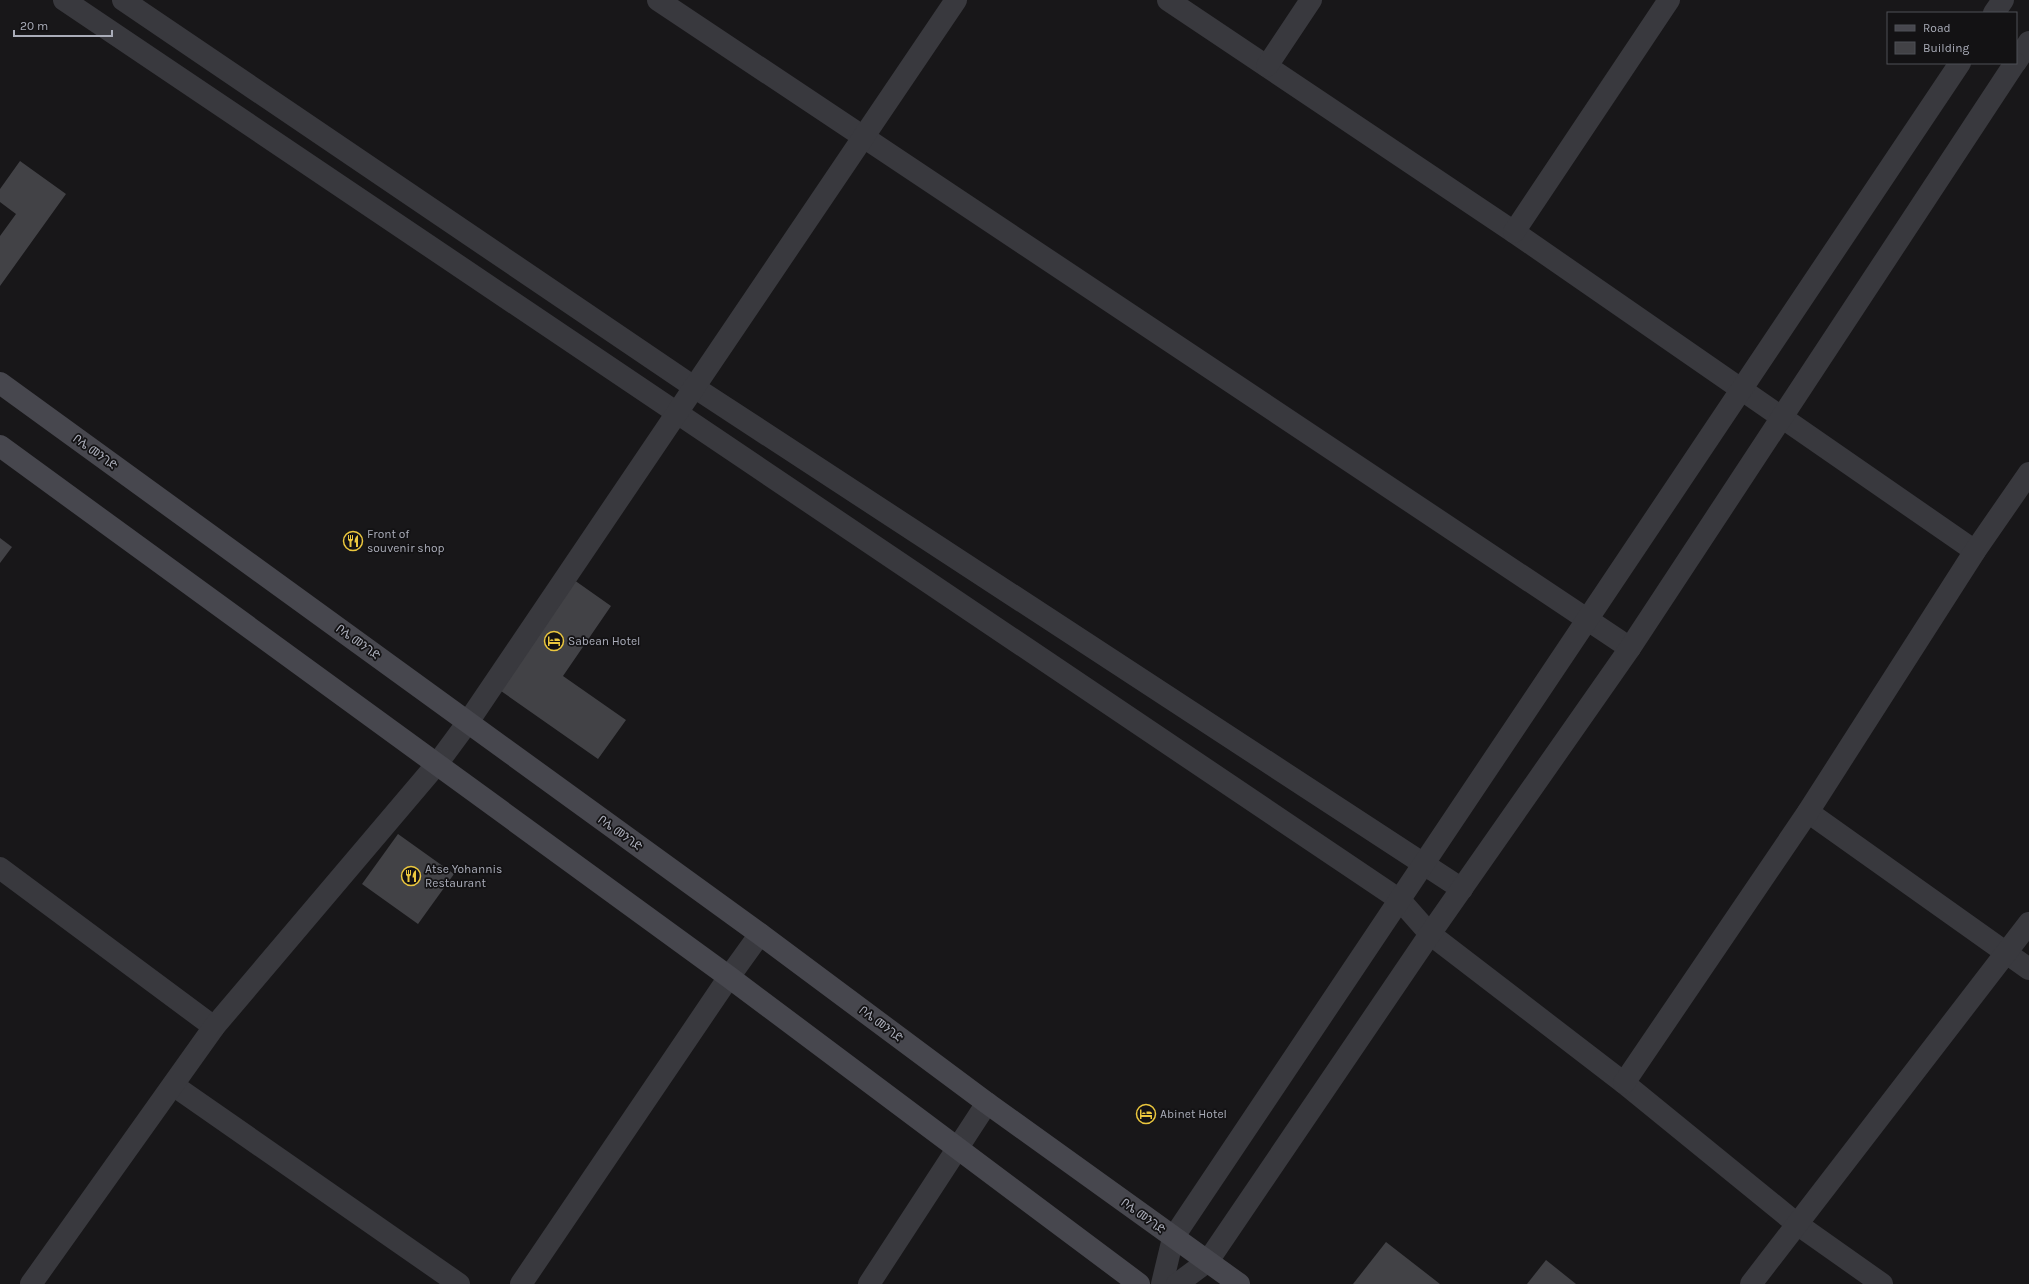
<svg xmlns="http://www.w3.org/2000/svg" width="2029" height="1284" viewBox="0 0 2029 1284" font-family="Karla,'Noto Sans Ethiopic',sans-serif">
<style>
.building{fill:#424246}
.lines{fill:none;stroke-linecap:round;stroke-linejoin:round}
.minor{stroke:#39393e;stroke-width:22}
.tertiary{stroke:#39393e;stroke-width:22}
.secondary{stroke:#47474e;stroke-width:22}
.labels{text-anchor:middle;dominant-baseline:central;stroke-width:3.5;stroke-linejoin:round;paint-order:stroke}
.street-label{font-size:12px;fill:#aaadb9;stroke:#131214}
.poi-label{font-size:12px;fill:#aaadb9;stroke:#131214;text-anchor:start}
</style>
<rect width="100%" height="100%" fill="#181719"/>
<g class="building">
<path d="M20,161L66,194L0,286V236L16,214L0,202V189Z"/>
<path d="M0,538L12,547L0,563Z"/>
<path d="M567,575L611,606L563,676L626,720L598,759L491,684Z"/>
<path d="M398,834L454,874L418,924L362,884Z"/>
<path d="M1386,1242L1440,1284H1353Z"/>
<path d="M1546,1260L1576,1284H1527Z"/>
</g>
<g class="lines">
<g class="minor">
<path d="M64,0L1400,900L1430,934L1624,1083L1797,1224L1882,1284"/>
<path d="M123,0L694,387L1462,889"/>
<path d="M658,0L1630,648"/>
<path d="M1168,0L1514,232L1975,551"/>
<path d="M1267,66L1311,0"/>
<path d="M1514,232L1669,0"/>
<path d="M1808,812L2029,969"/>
<path d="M0,868L214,1027"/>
<path d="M1624,1083L1808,812L1975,551L2029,473"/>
<path d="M173,1085L459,1284"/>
<path d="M31,1284L214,1027L437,764L468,722L956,0"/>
<path d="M521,1284L729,977L760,934"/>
<path d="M869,1284L987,1103"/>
<path d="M1751,1284L2029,923"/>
</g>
<g class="tertiary">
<path d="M1994,13L2003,0"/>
<path d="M2016,62L2029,42"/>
<path d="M1162,1284L1173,1238L1960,63"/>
<path d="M1177,1284L1208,1261L1430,934L1630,648L2015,63"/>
</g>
<g class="secondary">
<path d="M0,383L760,934L987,1103L1239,1284"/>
<path d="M0,446L729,977L1139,1284"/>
</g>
</g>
<defs>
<symbol id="restaurant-ring" viewBox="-11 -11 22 22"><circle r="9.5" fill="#131214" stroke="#ebc73e" stroke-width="1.5"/><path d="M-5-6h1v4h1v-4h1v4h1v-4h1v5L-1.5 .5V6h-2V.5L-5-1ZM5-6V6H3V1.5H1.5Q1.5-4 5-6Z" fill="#ebc73e"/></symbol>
<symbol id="hotel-ring" viewBox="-11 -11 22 22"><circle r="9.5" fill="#131214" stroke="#ebc73e" stroke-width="1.5"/><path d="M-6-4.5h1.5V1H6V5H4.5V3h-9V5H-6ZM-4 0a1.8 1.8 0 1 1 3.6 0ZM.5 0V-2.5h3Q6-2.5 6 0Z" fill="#ebc73e"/></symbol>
</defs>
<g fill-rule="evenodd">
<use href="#restaurant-ring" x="342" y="530" width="22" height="22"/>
<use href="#hotel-ring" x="543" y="630" width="22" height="22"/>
<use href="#restaurant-ring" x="400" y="865" width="22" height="22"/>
<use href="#hotel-ring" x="1135" y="1103" width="22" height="22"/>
</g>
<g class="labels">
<g class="street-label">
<text transform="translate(95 452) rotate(36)">ቦሌ መንገድ</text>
<text transform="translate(358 642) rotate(36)">ቦሌ መንገድ</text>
<text transform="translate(620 833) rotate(36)">ቦሌ መንገድ</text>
<text transform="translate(881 1024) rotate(37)">ቦሌ መንገድ</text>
<text transform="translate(1143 1216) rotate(36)">ቦሌ መንገድ</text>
</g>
<g class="poi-label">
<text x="367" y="534">Front of<tspan x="367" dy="14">souvenir shop</tspan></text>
<text x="568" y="641">Sabean Hotel</text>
<text x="425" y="869">Atse Yohannis<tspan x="425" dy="14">Restaurant</tspan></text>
<text x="1160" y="1114">Abinet Hotel</text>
</g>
</g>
<rect x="1887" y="12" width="130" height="52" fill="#131214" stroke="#4f5056"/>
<rect x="1895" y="25" width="20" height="6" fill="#47474e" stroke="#4f5056"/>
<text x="1923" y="32" font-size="12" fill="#aaadb9">Road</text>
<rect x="1895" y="42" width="20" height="12" fill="#424246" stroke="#4f5056"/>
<text x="1923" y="52" font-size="12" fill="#aaadb9">Building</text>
<path d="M14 30v6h98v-6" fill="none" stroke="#aaadb9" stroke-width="2"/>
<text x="20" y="30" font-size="12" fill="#aaadb9" stroke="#131214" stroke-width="3" paint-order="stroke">20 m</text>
</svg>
